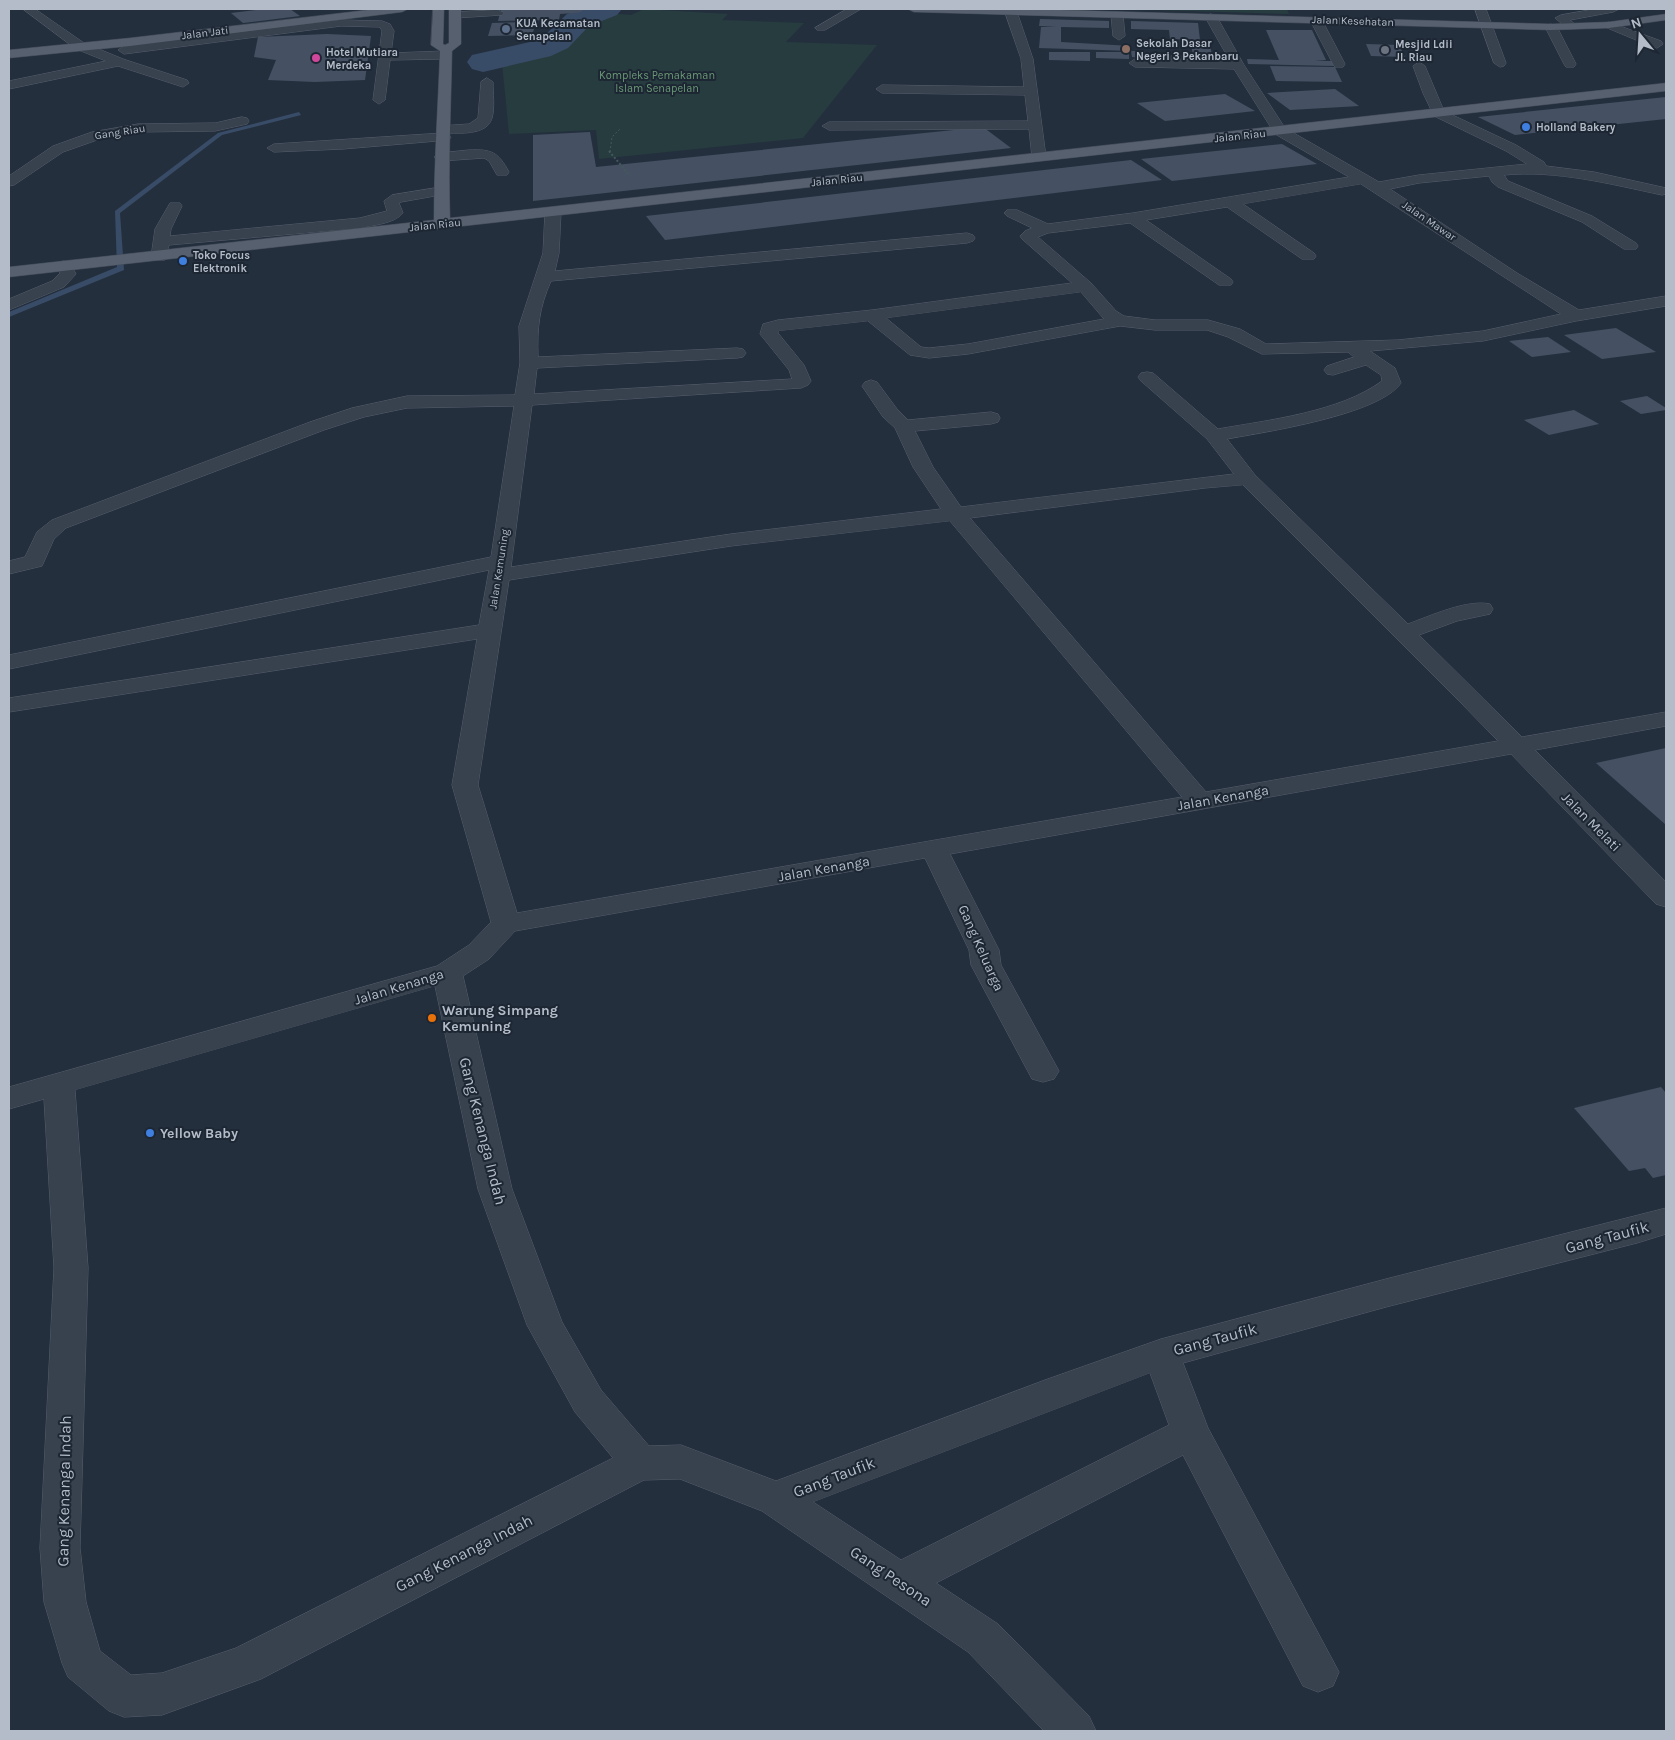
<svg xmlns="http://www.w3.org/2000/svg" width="1675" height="1740" viewBox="0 0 1675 1740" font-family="Karla,sans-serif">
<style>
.green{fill:#263c3f}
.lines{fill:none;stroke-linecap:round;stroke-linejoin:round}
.stream{fill:#394c67;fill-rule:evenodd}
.river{fill:#394c67;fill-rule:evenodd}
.building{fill:#455162}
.minor-casing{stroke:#565f6c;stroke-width:1}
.major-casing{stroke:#414a57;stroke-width:1}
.path-far1{stroke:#44595c;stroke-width:1;stroke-dasharray:2 2;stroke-linecap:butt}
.path{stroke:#44595c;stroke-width:2;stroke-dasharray:2 2;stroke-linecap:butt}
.minor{fill:#38414e;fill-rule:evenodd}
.major{fill:#56606e;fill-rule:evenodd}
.service-dot{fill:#5c6f8a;stroke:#1d2633;stroke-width:2}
.education-dot{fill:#8d6e63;stroke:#1d2633;stroke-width:2}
.worship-dot{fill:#6b7280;stroke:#1d2633;stroke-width:2}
.hotel-dot{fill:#d1479c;stroke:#1d2633;stroke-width:2}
.shop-dot{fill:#3f7fe0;stroke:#1d2633;stroke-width:2}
.food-dot{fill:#e8710a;stroke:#1d2633;stroke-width:2}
.labels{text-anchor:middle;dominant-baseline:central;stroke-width:4;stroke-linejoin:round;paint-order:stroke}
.far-street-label{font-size:11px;fill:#b4bcc9;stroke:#1d2633}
.far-poi-label{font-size:11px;font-weight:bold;fill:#b4bcc9;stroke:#1d2633;text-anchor:start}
.far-park-label{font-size:11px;fill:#6b9a76;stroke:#1d2633}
.street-label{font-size:14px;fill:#b4bcc9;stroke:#1d2633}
.poi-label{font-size:14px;font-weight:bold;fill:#b4bcc9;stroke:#1d2633;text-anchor:start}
.near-street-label{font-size:16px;fill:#b4bcc9;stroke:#1d2633}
</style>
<rect width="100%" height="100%" fill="#242f3e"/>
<g class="green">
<path d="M644,9L728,14L722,20L804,23L786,42L877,45L803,138L599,159L596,130L509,134L502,63L547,49L564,40L581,21L605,13L631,15Z"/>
<path d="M1120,9H1287L1289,14Z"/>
</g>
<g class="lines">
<path class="stream" d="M299,112L301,115L222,135L120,213L124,270L9,317V312L117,267L115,211L218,133Z"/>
<path class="river" d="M581,9H622L617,15L589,26L568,48L551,56L483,72L472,69L467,62L472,55L530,42L546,34L567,14Z"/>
</g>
<g class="building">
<path d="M263,9H290L300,16L243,23L231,13Z"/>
<path d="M501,9H584L581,12L575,13L560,14L559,20L498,21Z"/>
<path d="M1040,19L1109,21V28L1061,27V42L1131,46L1132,51L1039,48L1041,27L1056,26H1039Z"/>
<path d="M1131,21L1198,23L1200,40L1170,39L1169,30L1131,29Z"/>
<path d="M524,22L522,29H534L532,35L488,36L492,23Z"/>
<path d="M1266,30H1312L1326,60L1315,61H1332L1334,66L1248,64L1247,59L1279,60Z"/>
<path d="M327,34L371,36L365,80L315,82L268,80L276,60L254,57L258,37Z"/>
<path d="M1191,43H1210L1213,63L1148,61L1147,55L1193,56Z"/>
<path d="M1366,44L1399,45L1405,57L1371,56Z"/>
<path d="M1131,51H1145V58L1132,57Z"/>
<path d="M1049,52H1090V61L1049,60Z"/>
<path d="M1096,52H1129V59L1096,58Z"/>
<path d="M1270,66L1335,67L1342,82L1276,81Z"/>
<path d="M1335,89L1359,106L1290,110L1267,93Z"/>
<path d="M1225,94L1255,111L1165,121L1137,103Z"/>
<path d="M1666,97V119L1515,135L1478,117Z"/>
<path d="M983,127L1011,148L533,201V135L590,132L596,167Z"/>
<path d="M1282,144L1317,164L1172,181L1141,159Z"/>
<path d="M1131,160L1162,180L665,240L646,216Z"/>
<path d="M1616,328L1656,352L1602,359L1564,335Z"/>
<path d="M1548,337L1571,352L1532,357L1509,341Z"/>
<path d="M1647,396L1666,408V410L1641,414L1620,401Z"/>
<path d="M1574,410L1599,424L1549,435L1524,420Z"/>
<path d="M1666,748V825L1596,763Z"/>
<path d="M1661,1087L1666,1093V1175L1653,1178L1645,1168L1629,1171L1574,1108Z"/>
</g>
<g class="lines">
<defs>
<g id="minor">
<path d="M23,9H35L84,43L123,59L187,80L189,83L183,87L118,66L9,89V81L106,61L76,49Z"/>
<path d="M847,9H861L825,30H817L815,28Z"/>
<path d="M1004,9H1016L1033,59L1046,157L1044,160H1034L1032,157L1029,129L829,130L822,126L829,122L1028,121L1025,95L882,93L876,89L882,85L1024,87L1021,59Z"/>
<path d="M1475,9H1486L1506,63L1504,66L1500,67L1494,63Z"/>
<path d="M1595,9H1619L1613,12L1570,20L1577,26L1571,29L1567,28L1555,18L1561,15Z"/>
<path d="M498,10L504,13L502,15L455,18L449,15L455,12Z"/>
<path d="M1117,12L1123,15L1125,36L1119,40L1113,36L1111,15Z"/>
<path d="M1211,14L1217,17L1244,65L1285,128L1379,182L1419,175L1527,164L1506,151L1434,116L1423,93L1413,66L1419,62L1425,66L1444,111L1516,145L1544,162L1546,166L1594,172L1666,188V194L1662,195C1610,184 1557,170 1504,175L1508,181L1592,216L1636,243L1638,246L1636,249H1624L1582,222L1498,187L1492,182L1489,176L1419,183L1390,189L1517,273L1579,310L1666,296V306L1576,321L1483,341L1370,351L1395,368L1401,383C1379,415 1265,432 1227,439L1255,475L1408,624C1430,616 1467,599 1490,604L1493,609L1490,614L1457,621L1419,635L1522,737L1666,712V726L1535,750L1666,882V907L1656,904L1511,754L950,854L999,950L1001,965L1059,1071L1054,1079L1043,1082L1032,1079L971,965L969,950L925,858L515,931L489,959L463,976L512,1189L562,1322L601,1390L649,1446L681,1445L776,1481L1045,1380L1161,1339L1386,1279L1666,1208V1234L1637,1243L1386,1307L1183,1363L1208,1428L1339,1672L1333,1686L1318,1692L1303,1686L1183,1455L936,1583L998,1624L1089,1716L1096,1731H1044L968,1652L762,1511L680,1479L644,1480L261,1679L162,1715L124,1717L109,1711L68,1677L62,1663L44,1602L40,1548L54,1268L44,1099L9,1109V1087L437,966L469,945L491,922L452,785L477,639L9,712V698L479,625L489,570L9,669V655L491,557L514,406L407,408L364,417L324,430L66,528L54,539L42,566L9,574V561L25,557L37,532L52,520L310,422L352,408L407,396L515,395L520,363L519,326L543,253L545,212L548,209H558L561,212L559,253L555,271L967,233L973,235L975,238L973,241L967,243L551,281C539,308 537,328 538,357L737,348L743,349L746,353L743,357L737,358L537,368L534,394L792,379L789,370L760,334L763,324L778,320L872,310L1072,283L1022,239L1020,236L1025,231L1032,228L1007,216L1004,213L1007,210H1017L1048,224L1133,213L1349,177L1275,134L1234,69L1135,67L1129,63L1135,59L1230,61L1205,17ZM1361,184L1561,314L1483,331L1398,340L1266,344L1240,329L1208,320H1155L1124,316L1116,311L1091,283L1038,237L1048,233L1130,223L1219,285H1231L1233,282L1231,279L1146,220L1227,207L1302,259H1314L1316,256L1314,253L1243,204ZM1081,292L1104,319L968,344L929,348L921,347L886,318ZM868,321L910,355L929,358L968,354L1120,326L1155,330H1207L1228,337L1262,354L1348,352L1354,357L1327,366L1324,370L1327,374L1333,375L1366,365L1381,375L1382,381C1340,412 1269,420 1218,429L1153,373L1147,372L1141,373L1138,377L1141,381L1207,439L1234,474L961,507L933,467L915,431L991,424L998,422L1000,418L998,414L991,412L908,420L897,409L877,382L871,380L865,382L862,386L883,417L895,428L913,467L941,509L731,534L511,567L532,405L801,388L808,385L811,381L804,365L778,333V331ZM1243,485L1462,704L1498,741L1206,792L970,518L1205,488ZM950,521L1182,797L517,913L478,785L509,580L731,546ZM435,986L478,1189L527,1325L575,1412L613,1458L236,1648L162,1673L131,1675L100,1651L86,1602L80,1548L88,1268L75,1090ZM1150,1373L1169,1425L901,1560L813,1502Z"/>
<path d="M1316,17L1322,20L1345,64L1343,67H1335L1333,64L1310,20Z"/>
<path d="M341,20L382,21L390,24L394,31L391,53L445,51L451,55L445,59L390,60L385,100L379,104L373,100L382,31L380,27L341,26L124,54L118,50L124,46Z"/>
<path d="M1609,22L1661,41L1663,44L1657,48L1653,47L1605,27L1603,25Z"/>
<path d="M1551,24L1557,27L1576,64L1574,67H1566L1564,64L1545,27Z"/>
<path d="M487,78L493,82C493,93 495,108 492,118C487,136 458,133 445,133L451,137L449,140L343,149L274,152L267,148L274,144L443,133L437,129L439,126L469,124L478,118L481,82Z"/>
<path d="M242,117L247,118L249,121L247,124L215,131L138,132L100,139L63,152L14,185L9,186V176L53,146L92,132L138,124L215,123Z"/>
<path d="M469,150C492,149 498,152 509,172L507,175H497L489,161L484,158L441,161L434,157L441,153Z"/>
<path d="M441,187L446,188L448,191L446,194L401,202L399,203L403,213C394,224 373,225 360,228L169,245L165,260H153L151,257L155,229L170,203H180L182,206L171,229L170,236L360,218L387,211L384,201L392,195Z"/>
<path d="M64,261L70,263L76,274L64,287L9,310V299L52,281L60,273L56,266L58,263Z"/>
</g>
<g id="major">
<path d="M376,9H408L402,12L130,46L9,58V50L130,38Z"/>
<path d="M433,9H444L443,44L445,45L449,43V9H461V44L452,51C451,107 448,162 450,218L1666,83V91L9,277V267L434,220C434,163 438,107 440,51L431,45Z"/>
<path d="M908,9H1026L1551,24L1609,22L1666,14V20L1609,28L1551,30L914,12Z"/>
</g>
</defs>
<use href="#minor" class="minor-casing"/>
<use href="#major" class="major-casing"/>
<path class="path-far1" d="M610,152L612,137L621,128"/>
<path class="path" d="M609,151L630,176"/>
<use href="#minor" class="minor"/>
<use href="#major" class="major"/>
</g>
<circle class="service-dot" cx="506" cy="29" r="5"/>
<circle class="education-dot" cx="1126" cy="49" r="5"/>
<circle class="worship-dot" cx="1385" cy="50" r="5"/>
<circle class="hotel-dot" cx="316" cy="58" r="5"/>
<g class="shop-dot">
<circle cx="1526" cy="127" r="5"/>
<circle cx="183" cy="261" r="5"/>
<circle cx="150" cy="1133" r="5"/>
</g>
<circle class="food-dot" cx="432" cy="1018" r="5"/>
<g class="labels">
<g class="far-street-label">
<text transform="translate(1353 21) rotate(2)">Jalan Kesehatan</text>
<text transform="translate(205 33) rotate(-7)">Jalan Jati</text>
<text transform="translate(120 132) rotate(-9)">Gang Riau</text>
<text transform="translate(1240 136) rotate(-6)">Jalan Riau</text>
<text transform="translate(837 180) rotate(-6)">Jalan Riau</text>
<text transform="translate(1429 221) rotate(34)">Jalan Mawar</text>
<text transform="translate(435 225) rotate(-6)">Jalan Riau</text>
<text transform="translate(499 569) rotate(-81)">Jalan Kemuning</text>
</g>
<g class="far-poi-label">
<text x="516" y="23">KUA Kecamatan<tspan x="516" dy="13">Senapelan</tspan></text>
<text x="1136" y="43">Sekolah Dasar<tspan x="1136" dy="13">Negeri 3 Pekanbaru</tspan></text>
<text x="1395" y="44">Mesjid Ldii<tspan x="1395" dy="13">Jl. Riau</tspan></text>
<text x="326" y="52">Hotel Mutiara<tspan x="326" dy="13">Merdeka</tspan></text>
<text x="1536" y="127">Holland Bakery</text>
<text x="193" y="255">Toko Focus<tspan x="193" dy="13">Elektronik</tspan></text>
</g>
<g class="far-park-label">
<text x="657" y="75">Kompleks Pemakaman<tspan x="657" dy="13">Islam Senapelan</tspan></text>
</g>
<g class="street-label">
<text transform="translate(1223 798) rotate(-10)">Jalan Kenanga</text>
<text transform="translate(1591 822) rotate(45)">Jalan Melati</text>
<text transform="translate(824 869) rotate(-10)">Jalan Kenanga</text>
<text transform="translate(981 948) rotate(66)">Gang Keluarga</text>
<text transform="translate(399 987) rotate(-17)">Jalan Kenanga</text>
</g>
<g class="poi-label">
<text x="442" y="1010">Warung Simpang<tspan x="442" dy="16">Kemuning</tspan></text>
<text x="160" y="1133">Yellow Baby</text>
</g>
<g class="near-street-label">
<text transform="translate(483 1131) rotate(76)">Gang Kenanga Indah</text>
<text transform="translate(1607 1237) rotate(-15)">Gang Taufik</text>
<text transform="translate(1215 1339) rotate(-15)">Gang Taufik</text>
<text transform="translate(834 1477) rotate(-21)">Gang Taufik</text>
<text transform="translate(64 1491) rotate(-89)">Gang Kenanga Indah</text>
<text transform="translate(464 1553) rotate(-27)">Gang Kenanga Indah</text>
<text transform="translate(891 1576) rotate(34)">Gang Pesona</text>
</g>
</g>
<rect width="1675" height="1740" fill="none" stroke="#b4bcc9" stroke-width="20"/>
<g transform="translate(1640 35) rotate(342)" stroke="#1d2633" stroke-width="4" paint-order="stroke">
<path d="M0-4L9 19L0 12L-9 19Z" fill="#b4bcc9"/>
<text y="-8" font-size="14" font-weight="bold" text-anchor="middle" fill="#b4bcc9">N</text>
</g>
</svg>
